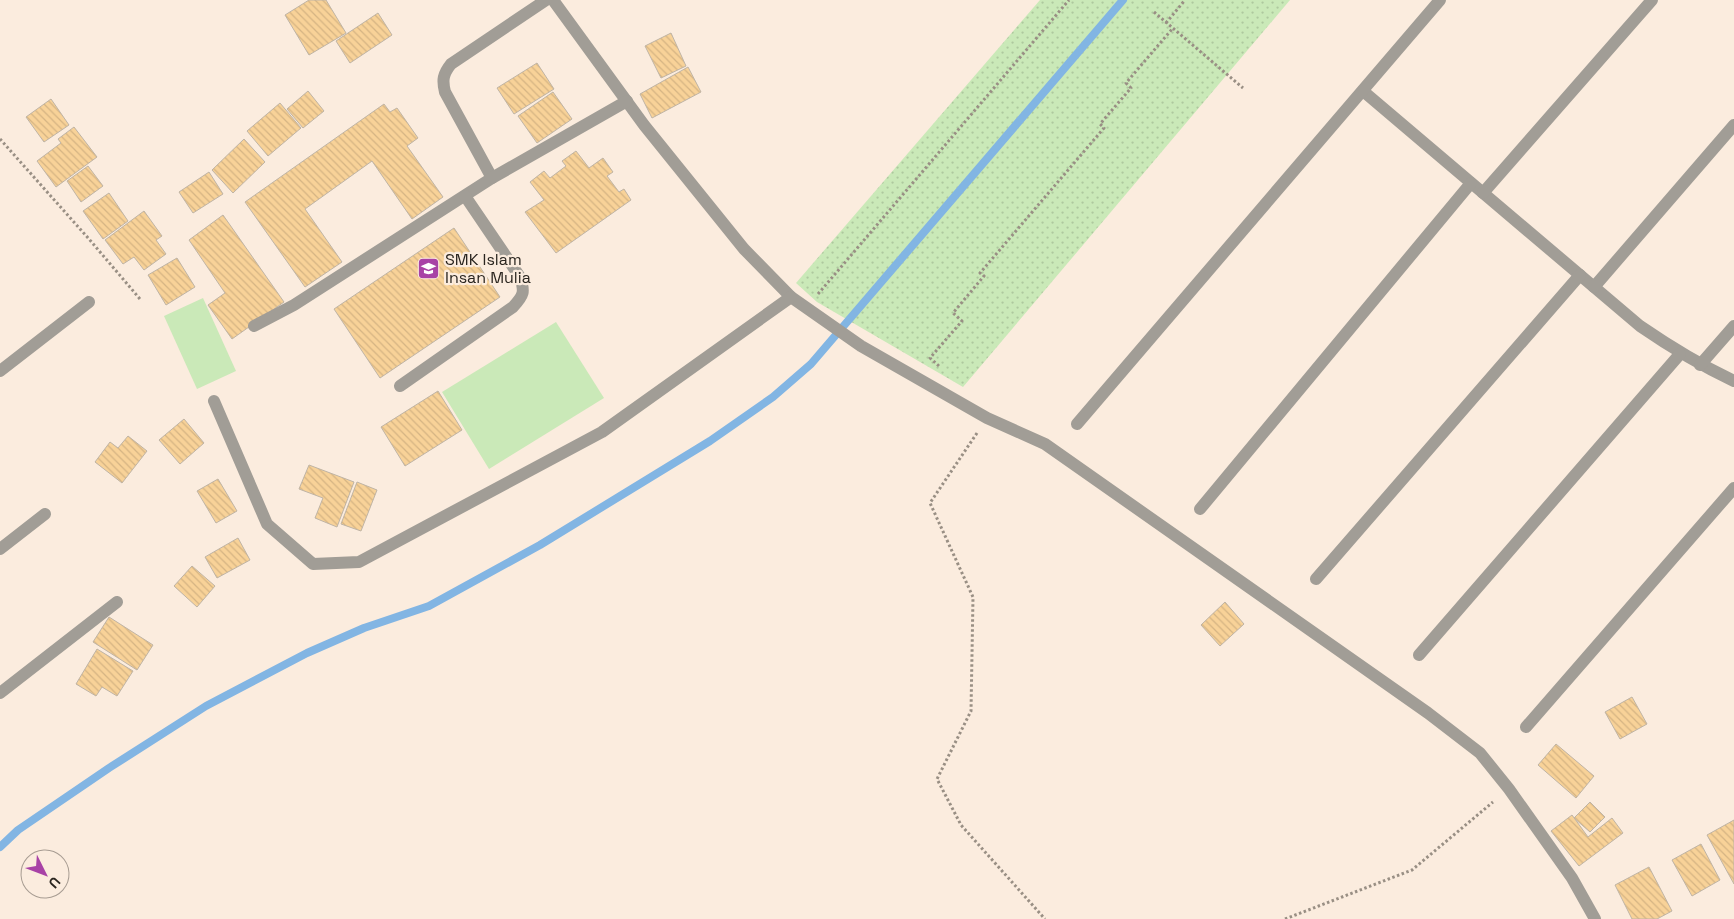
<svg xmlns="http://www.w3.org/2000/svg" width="1734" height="919" viewBox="0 0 1734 919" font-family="'Space Grotesk',sans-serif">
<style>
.green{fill:#cae9b8}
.park{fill:url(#park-dots)}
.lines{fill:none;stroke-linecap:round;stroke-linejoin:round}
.stream{stroke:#82b5e3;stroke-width:8}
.building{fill:url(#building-back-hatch);stroke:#bfb4a5}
.path{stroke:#998f84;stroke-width:3;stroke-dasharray:2.5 2.5;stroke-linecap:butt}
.minor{stroke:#a19d96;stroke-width:12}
.labels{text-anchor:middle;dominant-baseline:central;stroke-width:4.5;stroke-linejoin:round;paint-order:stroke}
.poi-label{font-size:16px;fill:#2a251f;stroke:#fbecde;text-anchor:start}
</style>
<defs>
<pattern id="park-dots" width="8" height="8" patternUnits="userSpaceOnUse" patternTransform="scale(1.25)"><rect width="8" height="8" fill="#cae9b8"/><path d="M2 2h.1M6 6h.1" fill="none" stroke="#aec89e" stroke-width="1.8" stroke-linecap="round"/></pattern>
<pattern id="building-back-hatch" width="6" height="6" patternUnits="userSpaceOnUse" patternTransform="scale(1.25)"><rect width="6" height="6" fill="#f8d298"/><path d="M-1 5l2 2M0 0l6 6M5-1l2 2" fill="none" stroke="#d5b483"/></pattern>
</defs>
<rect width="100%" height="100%" fill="#fbecde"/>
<g class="green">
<path d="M203,298L236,371L197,389L164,316Z"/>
<path d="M556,322L604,398L489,469L442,392Z"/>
</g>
<path class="park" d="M1040,0H1290L963,387L817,302L796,283Z"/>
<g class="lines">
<path class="stream" d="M0,847L18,830L109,768L206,706L307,653L364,628L429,606L540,545L710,441L773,397L811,364L1123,0"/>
</g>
<g class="building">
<path d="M309,0H326L346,33L309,55L285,15Z"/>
<path d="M378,13L392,35L350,63L336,41Z"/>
<path d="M671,33L686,66L661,78L645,46Z"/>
<path d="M537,63L554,89L514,114L497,88Z"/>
<path d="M688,67L701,92L652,118L640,94Z"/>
<path d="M308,91L324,111L303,128L287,109Z"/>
<path d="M553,92L572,119L537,143L518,116Z"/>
<path d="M51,99L69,125L44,142L26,117Z"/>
<path d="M280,103L301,128L268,156L247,131Z"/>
<path d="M384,104L390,112L397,108L418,138L407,146L443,197L412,219L372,161L305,209L342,262L305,287L245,202Z"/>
<path d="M74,127L97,157L56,187L37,161L61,143L58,139Z"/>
<path d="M244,139L265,162L233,193L212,170Z"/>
<path d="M576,151L589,168L603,158L613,172L607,176L619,192L624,189L631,200L556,253L525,212L544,200L530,182L544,171L550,178L566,166L562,161Z"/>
<path d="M88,166L103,186L81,202L67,181Z"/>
<path d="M209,172L223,194L193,213L179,192Z"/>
<path d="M109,193L128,221L103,239L83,211Z"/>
<path d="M144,211L162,236L156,240L166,254L144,270L134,257L123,264L105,240Z"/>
<path d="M223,215L284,302L232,339L208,305L225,293L189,240Z"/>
<path d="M454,228L500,297L380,378L334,309Z"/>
<path d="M177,258L195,287L166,305L148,275Z"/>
<path d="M438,391L462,430L405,466L381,427Z"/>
<path d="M184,419L204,443L180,464L159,440Z"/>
<path d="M128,436L147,451L122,483L95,462L110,442L118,448Z"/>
<path d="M309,465L354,482L337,527L315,518L323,498L299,489Z"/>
<path d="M218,479L237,511L216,523L197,491Z"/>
<path d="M357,482L377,490L361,531L341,524Z"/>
<path d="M238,538L250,560L217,578L205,557Z"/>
<path d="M192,566L215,586L197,607L174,586Z"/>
<path d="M1225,602L1244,624L1220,646L1201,625Z"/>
<path d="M109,617L153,645L137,670L93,642Z"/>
<path d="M97,649L133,671L117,696L102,687L96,696L76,684Z"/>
<path d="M1632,697L1647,724L1620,739L1605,712Z"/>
<path d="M1556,744L1594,776L1576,798L1538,765Z"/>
<path d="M1590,802L1605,817L1590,832L1574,818Z"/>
<path d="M1572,815L1588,837L1612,818L1623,833L1579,866L1551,831Z"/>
<path d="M1734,820V884L1707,835Z"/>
<path d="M1701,844L1720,880L1692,896L1672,860Z"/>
<path d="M1649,867L1672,911L1657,919H1632L1615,885Z"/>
</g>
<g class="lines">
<g class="path">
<path d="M1154,12L1243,88"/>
<path d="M1166,23L1185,0"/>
<path d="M0,139L89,239L140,299"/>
<path d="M818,294L1069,0"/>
<path d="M939,366L930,358L962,321L953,313L984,276L980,273L1104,128L1100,124L1131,88L1126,83L1173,28"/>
<path d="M977,433L930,503L973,597L971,711L937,779L961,825L1045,919"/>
<path d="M1285,919L1412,870L1493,802"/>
</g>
<g class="minor">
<path d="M553,0L644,125L744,249L791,297L861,346L987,418L1045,444L1428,713L1480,753L1509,789L1572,878L1595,919"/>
<path d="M1363,91L1640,326C1672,348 1698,364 1734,381"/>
<path d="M492,178L445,92C442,80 443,74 451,64L546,0"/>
<path d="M1483,193L1652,0"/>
<path d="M1594,287L1734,125"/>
<path d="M254,326L294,305L492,178L627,101"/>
<path d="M1700,365L1734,326"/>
<path d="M0,371L89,302"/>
<path d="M400,386L513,307C524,295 525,292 520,277L465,196"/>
<path d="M214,401L267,524L313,564L359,562L602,432L791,297"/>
<path d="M1077,424L1440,0"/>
<path d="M1200,509L1471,183"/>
<path d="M0,549L45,514"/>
<path d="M1316,579L1580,275"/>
<path d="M1419,655L1680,354"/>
<path d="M0,693L117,602"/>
<path d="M1526,727L1734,488"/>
</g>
</g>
<defs>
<symbol id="school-square" viewBox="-11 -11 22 22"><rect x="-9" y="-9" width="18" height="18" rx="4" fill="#a842a6" stroke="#fbecde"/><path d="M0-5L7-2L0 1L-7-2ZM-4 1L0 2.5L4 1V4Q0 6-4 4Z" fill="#fff"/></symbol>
</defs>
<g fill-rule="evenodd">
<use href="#school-square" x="416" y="256" width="25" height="25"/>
</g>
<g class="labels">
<g class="poi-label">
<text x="445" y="259">SMK Islam<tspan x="445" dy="18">Insan Mulia</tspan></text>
</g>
</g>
<g transform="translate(45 874) rotate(132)"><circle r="24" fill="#fbecde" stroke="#a79c92"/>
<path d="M0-4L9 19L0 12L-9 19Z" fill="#a842a6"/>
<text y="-8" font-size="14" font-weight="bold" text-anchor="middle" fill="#2a251f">U</text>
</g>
</svg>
